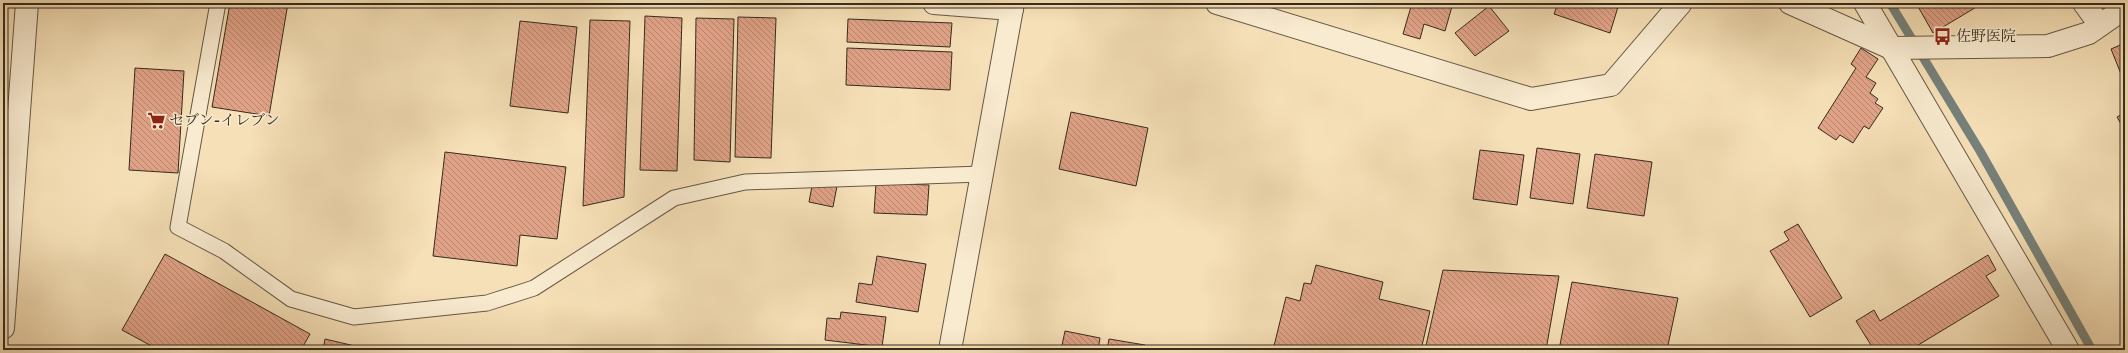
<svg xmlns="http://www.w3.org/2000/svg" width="2128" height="353" viewBox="0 0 2128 353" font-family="'IM FELL English','Noto Serif JP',serif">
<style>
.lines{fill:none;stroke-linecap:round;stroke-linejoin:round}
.stream{stroke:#76817b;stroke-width:9}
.building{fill:url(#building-back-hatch);stroke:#362b1f}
.service-casing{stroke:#665845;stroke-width:17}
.minor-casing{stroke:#665845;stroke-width:24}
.tertiary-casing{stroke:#665845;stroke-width:24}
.service{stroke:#f9ebd0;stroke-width:15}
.minor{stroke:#f9ebd0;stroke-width:22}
.tertiary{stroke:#f9ebd0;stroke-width:22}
.labels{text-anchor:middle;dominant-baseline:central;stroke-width:3;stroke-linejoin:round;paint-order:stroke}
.poi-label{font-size:15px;fill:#362b1f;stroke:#f9ebd0;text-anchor:start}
</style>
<defs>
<pattern id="building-back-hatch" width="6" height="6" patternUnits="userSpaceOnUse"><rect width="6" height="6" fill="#e1a388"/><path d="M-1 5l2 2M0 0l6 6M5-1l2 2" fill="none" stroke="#b7856f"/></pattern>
</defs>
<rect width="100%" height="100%" fill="#f6e0b7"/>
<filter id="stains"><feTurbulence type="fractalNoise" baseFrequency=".005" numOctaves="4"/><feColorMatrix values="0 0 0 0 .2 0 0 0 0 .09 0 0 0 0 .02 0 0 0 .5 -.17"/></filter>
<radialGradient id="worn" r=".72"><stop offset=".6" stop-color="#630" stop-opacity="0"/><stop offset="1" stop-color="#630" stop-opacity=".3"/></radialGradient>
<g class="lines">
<path class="stream" d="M1890,3L1980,151L2092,350"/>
</g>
<g class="building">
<path d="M230,3H288L269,116L212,107Z"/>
<path d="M1412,3H1453L1445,31L1424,24L1420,39L1403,34Z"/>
<path d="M1558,3H1605L1618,7L1610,33L1554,14Z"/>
<path d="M1916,3H1983L1933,33Z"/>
<path d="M1489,6L1509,31L1475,56L1455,33Z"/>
<path d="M645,16L682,18L677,171L640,170Z"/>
<path d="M738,17L776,18L771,158L735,157Z"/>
<path d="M696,18L734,19L730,162L694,160Z"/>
<path d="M848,19L952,23L950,47L847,42Z"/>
<path d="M590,20L630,21L624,197L583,206Z"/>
<path d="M520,21L577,27L568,113L510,106Z"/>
<path d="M2125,43V84L2111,49Z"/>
<path d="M847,48L952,52L950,90L846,85Z"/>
<path d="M1861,48L1878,59L1866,77L1876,83L1870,93L1878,99L1875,103L1883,108L1869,129L1864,126L1853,143L1840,135L1836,140L1818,128L1856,68L1851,64Z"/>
<path d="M135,68L184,71L178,173L129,170Z"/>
<path d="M1071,112L1148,128L1136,186L1059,169Z"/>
<path d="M2125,113V131L2117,117Z"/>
<path d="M1537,148L1580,154L1573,204L1530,198Z"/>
<path d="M1480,150L1524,155L1517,205L1473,199Z"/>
<path d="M445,152L566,167L557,239L520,235L517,266L433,256Z"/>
<path d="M1595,154L1652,162L1644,216L1587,208Z"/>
<path d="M813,181L837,186L833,207L809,202Z"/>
<path d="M876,183L929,185L927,215L874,213Z"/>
<path d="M1798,224L1842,298L1810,317L1770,251L1789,240L1784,232Z"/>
<path d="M165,254L310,334L301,350H159L122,330Z"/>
<path d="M1988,255L1996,270L1986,276L1999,296L1910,350H1874L1856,321L1874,310L1880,321Z"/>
<path d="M877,256L926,264L918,312L856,302L859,283L872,285Z"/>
<path d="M1316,265L1383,282L1379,299L1430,311L1421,350H1273L1286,297L1300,301L1304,283L1311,284Z"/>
<path d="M1443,270L1559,276L1546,350H1425Z"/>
<path d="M1572,282L1678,298L1667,350H1559Z"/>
<path d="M841,312L886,317L882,347L825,340L827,318L840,319Z"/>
<path d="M1065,331L1100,338L1098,350H1061Z"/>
<path d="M325,339L372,350H323Z"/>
<path d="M1109,339L1145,345L1144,350H1107Z"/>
</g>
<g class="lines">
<defs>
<path id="service" d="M218,3L178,227L224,251L291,299L354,317L487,303L534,288L674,198L745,182L982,174"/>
<g id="minor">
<path d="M934,3L1012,9"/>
<path d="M1217,3L1531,99L1611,85L1681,3"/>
<path d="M1790,3L1891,48L2048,46L2089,33L2125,8"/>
<path d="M1865,3L2068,350"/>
<path d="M2084,3L2100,25"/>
</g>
<g id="tertiary">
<path d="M3,328L27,3"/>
<path d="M950,350L1013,3"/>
</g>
</defs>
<use href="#service" class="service-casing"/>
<use href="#minor" class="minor-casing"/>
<use href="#tertiary" class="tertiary-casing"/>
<use href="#service" class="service"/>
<use href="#minor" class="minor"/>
<use href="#tertiary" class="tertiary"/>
</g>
<defs>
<symbol id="bus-bare" viewBox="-9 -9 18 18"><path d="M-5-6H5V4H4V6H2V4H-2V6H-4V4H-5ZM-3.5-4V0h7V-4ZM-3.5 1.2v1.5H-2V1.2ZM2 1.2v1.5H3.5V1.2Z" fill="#8f2418" stroke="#f9ebd0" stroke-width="2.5" paint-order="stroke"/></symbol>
<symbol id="supermarket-bare" viewBox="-9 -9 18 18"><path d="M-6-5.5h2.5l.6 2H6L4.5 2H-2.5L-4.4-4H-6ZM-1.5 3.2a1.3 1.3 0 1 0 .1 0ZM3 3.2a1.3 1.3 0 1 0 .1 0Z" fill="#8f2418" stroke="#f9ebd0" stroke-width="2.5" paint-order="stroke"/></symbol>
</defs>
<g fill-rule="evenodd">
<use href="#bus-bare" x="1930" y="24" width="25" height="25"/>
<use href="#supermarket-bare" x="144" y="108" width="25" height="25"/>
</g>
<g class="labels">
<g class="poi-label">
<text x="1956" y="36">佐野医院</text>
<text x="169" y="120">セブン-イレブン</text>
</g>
</g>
<rect width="2128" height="353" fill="none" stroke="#f6e0b7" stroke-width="16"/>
<rect x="4" y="4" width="2120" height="345" fill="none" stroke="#362b1f" stroke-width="2"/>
<rect x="8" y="8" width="2112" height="337" fill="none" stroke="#362b1f"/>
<rect width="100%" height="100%" filter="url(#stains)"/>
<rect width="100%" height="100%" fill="url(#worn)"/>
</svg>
